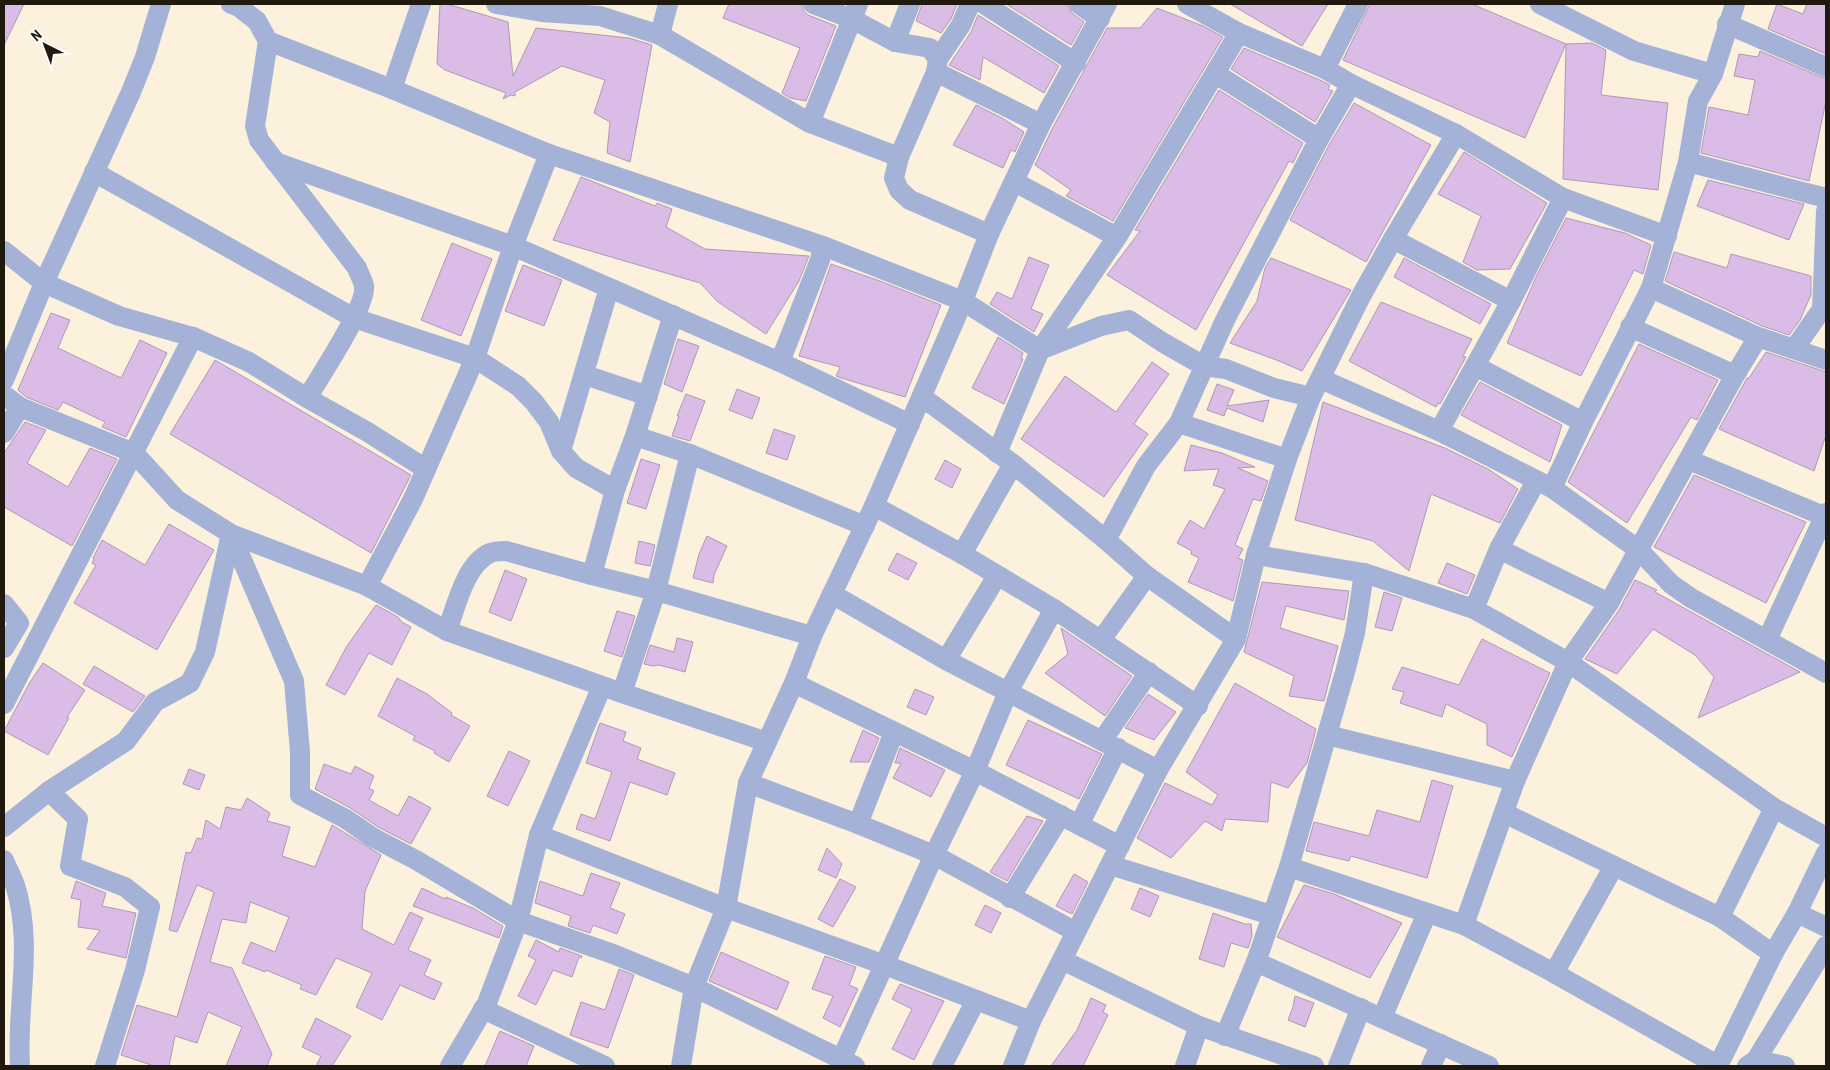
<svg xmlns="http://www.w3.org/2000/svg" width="1830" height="1070" viewBox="0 0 1830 1070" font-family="'Roboto Condensed',sans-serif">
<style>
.building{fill:#dabce6;stroke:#ae99b7}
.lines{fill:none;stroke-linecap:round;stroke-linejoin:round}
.minor{stroke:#a4b2d8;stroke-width:20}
</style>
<rect width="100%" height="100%" fill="#fcf1dc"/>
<g class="building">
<path d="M4,4H24L4,45Z"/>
<path d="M440,4H447L508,22L513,76L536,28L629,38L652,45L630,162L607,153L610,122L594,113L605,80L562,66L515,92V96L511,95L503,99L506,93L445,70L437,64Z"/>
<path d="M729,4H801L804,11L808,15L836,26L806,101L790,98L782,93L800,48L723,18Z"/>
<path d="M922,4H957L951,19L941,33L916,21Z"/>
<path d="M1006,4H1067L1072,13L1084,22L1071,45Z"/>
<path d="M1230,4H1328L1302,46Z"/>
<path d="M1370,4H1472L1566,44L1525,138L1343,60Z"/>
<path d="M1777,4L1803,14L1807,4H1826V54L1768,29Z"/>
<path d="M1157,8L1203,26L1223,37L1113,221L1066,196L1071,190L1035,165L1052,129L1107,28H1140Z"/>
<path d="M978,15L1059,66L1044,93L983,57L980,80L949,65L971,32Z"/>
<path d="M1592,43L1606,50L1601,95L1668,103L1658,190L1563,179L1566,44Z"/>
<path d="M1244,48L1320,80L1330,85L1328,89L1333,91L1315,122L1231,69Z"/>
<path d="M1760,51L1826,79V101L1809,181L1701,153L1709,107L1748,115L1755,80L1734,76L1739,54L1758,57Z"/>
<path d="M1219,90L1303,143L1293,163L1289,161L1196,330L1107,275L1140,231L1135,230Z"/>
<path d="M1354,103L1431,145L1366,262L1290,220L1329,145Z"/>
<path d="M976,105L1002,118L1024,132L1015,152L1011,150L1003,168L953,145Z"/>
<path d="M1464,152L1547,203L1510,269L1477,270L1463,262L1481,216L1438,194Z"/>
<path d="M581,177L655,206L657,203L672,209L666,227L705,249L809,256L799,281L766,334L718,302L700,283L553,240Z"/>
<path d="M1708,180L1804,204L1789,240L1697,206Z"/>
<path d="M1566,218L1625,233L1651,245L1643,274L1634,270L1581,376L1507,343L1536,277Z"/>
<path d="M452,243L492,259L461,336L421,320Z"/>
<path d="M1674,252L1727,268L1731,254L1811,276V295L1800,320L1789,335L1762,326L1665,281Z"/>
<path d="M1029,257L1049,265L1031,309L1043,314L1034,332L990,304L997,292L1012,299Z"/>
<path d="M1271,258L1351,290L1302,371L1279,361L1230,343L1257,301L1265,268Z"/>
<path d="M1404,258L1491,304L1480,324L1394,277Z"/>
<path d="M831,264L880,281L941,305L905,397L841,378L836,376L840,367L799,356Z"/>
<path d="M523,265L562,280L544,326L505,311Z"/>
<path d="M1381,302L1472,339L1463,356L1466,357L1440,404L1438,403L1436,407L1349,361Z"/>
<path d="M51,313L70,320L58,348L121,378L140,340L167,353L126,437L102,427L105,422L63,402L58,410L26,397L18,390Z"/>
<path d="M998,337L1023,353L1021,358L1023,359L1004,404L972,388Z"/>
<path d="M678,339L699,346L682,392L664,384Z"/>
<path d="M1639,344L1718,380L1697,420L1691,417L1627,523L1568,482Z"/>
<path d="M1766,352L1826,372V435L1814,471L1719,429L1747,378H1749Z"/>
<path d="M215,360L411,475L371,553L170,434Z"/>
<path d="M1152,362L1169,374L1134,424L1148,434L1104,497L1021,439L1065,376L1116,412Z"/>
<path d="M1480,382L1562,425L1550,462L1461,415Z"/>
<path d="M1217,384L1234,390L1227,406L1269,400L1263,422L1227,408L1224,416L1207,410Z"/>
<path d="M737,389L760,398L752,419L729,410Z"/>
<path d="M686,394L705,401L690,441L672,436L679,416H677Z"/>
<path d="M1323,402L1445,448L1488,469L1518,489L1500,523L1431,494L1409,571L1373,541L1295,520Z"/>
<path d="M25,422L46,430L27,463L68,487L90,448L117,459L72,546L4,507V453Z"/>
<path d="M774,429L795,436L787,460L766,453Z"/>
<path d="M1191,445L1222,453L1255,467L1238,468L1268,481L1261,501L1253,499L1235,545L1243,549L1238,558L1243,560L1233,601L1188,582L1199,558L1191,554L1192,551L1177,543L1190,520L1204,529L1225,489L1213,485L1219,469L1184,471Z"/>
<path d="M641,459L660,465L646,509L627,503Z"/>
<path d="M945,460L961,469L952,488L935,479Z"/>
<path d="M1694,475L1806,522L1766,603L1654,547Z"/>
<path d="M169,524L214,550L157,650L74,603L96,565L92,563L94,559L93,558L102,540L145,565Z"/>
<path d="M707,536L727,546L714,575L713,583L693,578L699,554Z"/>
<path d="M639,541L655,545L650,566L635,563Z"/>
<path d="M897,553L917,563L908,580L888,570Z"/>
<path d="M1447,563L1475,575L1467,594L1438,583Z"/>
<path d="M505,570L527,579L511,621L489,612Z"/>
<path d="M1635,580L1657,590L1655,592L1800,672L1698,718L1714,677L1695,655L1653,629L1617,674L1585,659L1619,610Z"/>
<path d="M1262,582L1349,591L1344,620L1286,606L1280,628L1338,646L1324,701L1289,696L1294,676L1244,652Z"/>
<path d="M1384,592L1402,598L1392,631L1375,627Z"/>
<path d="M376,605L398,617L402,622L411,627L392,665L369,653L345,695L326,685L347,646Z"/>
<path d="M617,611L635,616L622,657L604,651Z"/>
<path d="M1061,628L1132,676L1105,716L1045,673L1068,654Z"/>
<path d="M677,638L693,642L685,672L659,665L653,666L644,664L650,645L674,652Z"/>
<path d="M1482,639L1550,673L1512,757L1487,745V724L1446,704L1442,717L1400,703L1404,692L1392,689L1402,667L1459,685Z"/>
<path d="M43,663L85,690L67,717L69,718L48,755L4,731L30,682Z"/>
<path d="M94,666L145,696L133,712L83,684Z"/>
<path d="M397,678L427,694L452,713L451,715L470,726L449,762L434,753L435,751L413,740L415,736L378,716Z"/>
<path d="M1235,683L1316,729L1307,763L1288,788L1271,782L1268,822L1225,819L1222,831L1205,821L1171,858L1137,838L1165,783L1212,805L1218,795L1186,772Z"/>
<path d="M915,689L934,697L926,715L907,707Z"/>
<path d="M1148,694L1176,712L1154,740L1125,728Z"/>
<path d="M1028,720L1102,754L1079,799L1006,765Z"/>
<path d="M600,723L626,732L623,741L641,748L637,759L675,773L667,795L630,782L610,841L576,829L581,814L595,819L612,772L586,763Z"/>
<path d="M863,730L879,738L869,762H850Z"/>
<path d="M900,748L945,770L931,797L893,778L901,763H895Z"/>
<path d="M509,751L530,761L508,806L487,796Z"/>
<path d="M324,764L351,774L355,766L374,776L369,788L374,791L369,800L398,816L409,796L431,808L411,844L378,827L352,809L315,789Z"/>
<path d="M189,769L205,775L199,790L183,784Z"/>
<path d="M1432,780L1453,786L1427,878L1351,856L1349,861L1306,851L1314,822L1369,836L1377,810L1420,822Z"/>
<path d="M247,798L270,813L267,821L290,827L282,856L315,867L332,825L381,855L365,891L362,929L394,945L410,912L423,918L408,950L431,960L424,975L442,983L434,1000L400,985L382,1020L356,1007L372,973L336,958L316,995L300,989L302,985L266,970L265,972L242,963L251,942L275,952L289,917L250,902L246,923L222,919L210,962L232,968L272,1054L267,1066H226L242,1027L208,1012L197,1043L175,1036L169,1066H154L121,1055L137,1005L177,1017L214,892L197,885L177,932L169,930L186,852L191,853L197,838L202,839L206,820L220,829L226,807L241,810Z"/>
<path d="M1027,816L1043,821L1007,881L990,872Z"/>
<path d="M827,848L842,864L836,878L818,870Z"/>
<path d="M591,873L620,883L610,908L625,914L617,934L593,925L590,933L568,926L571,916L535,903L540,881L583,896Z"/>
<path d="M1074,874L1088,882L1072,914L1056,906Z"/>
<path d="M840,879L856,887L833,927L818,919Z"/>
<path d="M76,881L106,893L102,906L136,913L126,958L87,949L100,930L78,927L81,900L71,898Z"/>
<path d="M1304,885L1334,894L1402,923L1370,978L1277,937Z"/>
<path d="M422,888L445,899L446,897L473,908L503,926L499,938L413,906Z"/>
<path d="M1140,888L1159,896L1150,917L1131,909Z"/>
<path d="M985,905L1001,913L991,933L975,925Z"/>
<path d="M1213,913L1245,924H1251L1252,936L1248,948L1231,943L1224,967L1199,959Z"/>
<path d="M536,940L559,952L560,948L582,956L581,958L579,957L572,977L553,970L536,1005L518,996L536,960L528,956Z"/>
<path d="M721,952L789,982L777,1010L709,981Z"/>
<path d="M825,956L856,967L849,985L858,989L840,1027L823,1018L833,996L812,989Z"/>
<path d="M619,969L634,975L608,1048L570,1035L581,1002L605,1010Z"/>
<path d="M900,984L944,1001L914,1060L892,1049L912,1009L892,999Z"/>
<path d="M1295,996L1314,1003L1305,1027L1288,1020L1293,1007Z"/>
<path d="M1091,998L1106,1005L1103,1012L1108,1015L1083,1066H1051L1077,1030Z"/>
<path d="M316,1018L351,1036L332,1066H316L321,1056L302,1047Z"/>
<path d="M500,1031L534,1046L526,1066H485Z"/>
</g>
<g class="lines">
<g class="minor">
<path d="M231,4L239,7L257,21L268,41L255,126L259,140L357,268C359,274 363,280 364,286C367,306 319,378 307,398"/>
<path d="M496,4L542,12L600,16L660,35L810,123L899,157"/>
<path d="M813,4L852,19L895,42L930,48L938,59"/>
<path d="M970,4L961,25L938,59L936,72L899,157L894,178L899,190L910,200L989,234"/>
<path d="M984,4L1076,63"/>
<path d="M1079,4L1100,19"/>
<path d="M1187,4L1239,33L1325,69L1351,84L1456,134L1563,198L1511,301L1439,431"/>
<path d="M1540,4L1634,51L1713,74"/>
<path d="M1727,24L1826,67"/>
<path d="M660,35L668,4"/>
<path d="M268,41L392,89L549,154L823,246L963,301L1040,350"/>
<path d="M895,42L910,4"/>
<path d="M1325,69L1358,4"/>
<path d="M936,72L1041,124"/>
<path d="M1216,74L1319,139"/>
<path d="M392,89L421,4"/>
<path d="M810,123L858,4"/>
<path d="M275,162L513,246L780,362L910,424"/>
<path d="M1688,162L1826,198"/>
<path d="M94,172L354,318L475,358L518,386L534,402L549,422L561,451L576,468L615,490"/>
<path d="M1015,182L1117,237"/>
<path d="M1563,198L1667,236"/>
<path d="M1393,239L1511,301"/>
<path d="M4,251L44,283L119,316L193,337L249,362L307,398L366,431L426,469"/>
<path d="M1651,288L1758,337L1826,360"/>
<path d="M1630,327L1735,375"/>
<path d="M1040,350L1101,326L1129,320L1162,342L1204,366L1226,369L1274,388L1311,397"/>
<path d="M780,362L820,260L823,246"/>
<path d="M1475,366L1583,422"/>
<path d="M585,375L648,396"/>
<path d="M1321,379L1439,431L1552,488L1639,550L1671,584L1691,598L1826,673"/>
<path d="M4,380L44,283L131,92L145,57L161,4"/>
<path d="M4,395L20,407L134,453L177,500L231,534L367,586L447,631L622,693L767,742"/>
<path d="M922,397L1013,464L1106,540L1147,576L1236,639"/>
<path d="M1179,423L1287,459"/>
<path d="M4,433L20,407"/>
<path d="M635,436L690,454L865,526"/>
<path d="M561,451L609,288"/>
<path d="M997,453L1040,350L1117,237L1239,33"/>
<path d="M1689,460L1826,517"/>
<path d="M1552,488L1583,422L1651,288L1688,162L1698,101L1713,74L1735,4"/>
<path d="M874,506L962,554L1054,609L1198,706"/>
<path d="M231,534L294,681L300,752V795L346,819L372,837L416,860L518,921L613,954L694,987L855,1066"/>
<path d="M1106,540L1146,466L1179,423L1225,320L1319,139L1351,84"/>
<path d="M1499,549L1609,603"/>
<path d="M962,554L1013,464"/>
<path d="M1256,555L1364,573L1474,609L1568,662L1774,808L1826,837"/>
<path d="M592,575L615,490L635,436L673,315"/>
<path d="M367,586L413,499L475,358L513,246L549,154"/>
<path d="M832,594L946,660L1158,770"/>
<path d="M4,604L19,623L4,648"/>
<path d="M1474,609L1499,549L1536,481"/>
<path d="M447,631C456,607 465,564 490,553C495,551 501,551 506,551L592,575L656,591L812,636"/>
<path d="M1101,640L1147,576"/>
<path d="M1767,640L1826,513"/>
<path d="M946,660L997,576"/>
<path d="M794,683L975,771L1120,846"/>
<path d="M622,693L656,591L690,454"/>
<path d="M4,704L193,337"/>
<path d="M1327,735L1515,781"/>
<path d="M1102,741L1149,672"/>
<path d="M748,783L858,824L934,855L1076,932"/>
<path d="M49,791L78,819L70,866L125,887L150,907L135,970L105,1066"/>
<path d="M1504,813L1720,917L1773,954"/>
<path d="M858,824L894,732"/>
<path d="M1079,825L1118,748"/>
<path d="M4,827L49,791L126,741L155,702L190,683L205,652L231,534"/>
<path d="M539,835L726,908L885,965L1031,1021"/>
<path d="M4,860C7,868 12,877 15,885C34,944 16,1006 20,1066"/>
<path d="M1110,865L1271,915"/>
<path d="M1289,867L1464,925L1554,973L1719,1066"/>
<path d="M1010,898L1061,815"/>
<path d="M1797,913L1826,927"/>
<path d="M1720,917L1774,808"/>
<path d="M1464,925L1515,781L1568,662L1609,603L1735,375L1758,337L1794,349L1822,309L1826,211"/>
<path d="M1062,960L1199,1026L1314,1066"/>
<path d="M1256,962L1489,1066"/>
<path d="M1554,973L1614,866"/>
<path d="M483,1009L605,1066"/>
<path d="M1382,1018L1427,913"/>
<path d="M1225,1036L1256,962L1289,867L1345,672L1355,633L1364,573"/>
<path d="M841,1060L934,855L975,771L1008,692L1054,609"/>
<path d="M1756,1060L1785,1066"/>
<path d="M450,1066L487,1003L518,921L539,835L602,686"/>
<path d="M681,1066L694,987L726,908L748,783L794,683L812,636L874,506L963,301L989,234L1041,124L1107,4"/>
<path d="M942,1066L976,1000"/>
<path d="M1013,1066L1031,1021L1158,770L1236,639L1256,555L1287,459L1311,397L1361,296L1393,239L1456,134"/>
<path d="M1185,1066L1199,1026"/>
<path d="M1338,1066L1361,1008"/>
<path d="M1431,1066L1441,1044"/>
<path d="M1718,1066L1773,954L1797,913L1826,853"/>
<path d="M1747,1066L1756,1060L1826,946"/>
</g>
</g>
<rect width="1830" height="1070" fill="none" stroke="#20190d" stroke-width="10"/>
<g transform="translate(45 45) rotate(318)" stroke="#ffffff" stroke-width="4" paint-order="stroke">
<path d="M0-4L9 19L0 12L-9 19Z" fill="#20190d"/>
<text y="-8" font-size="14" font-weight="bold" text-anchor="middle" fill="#20190d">N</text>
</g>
</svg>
